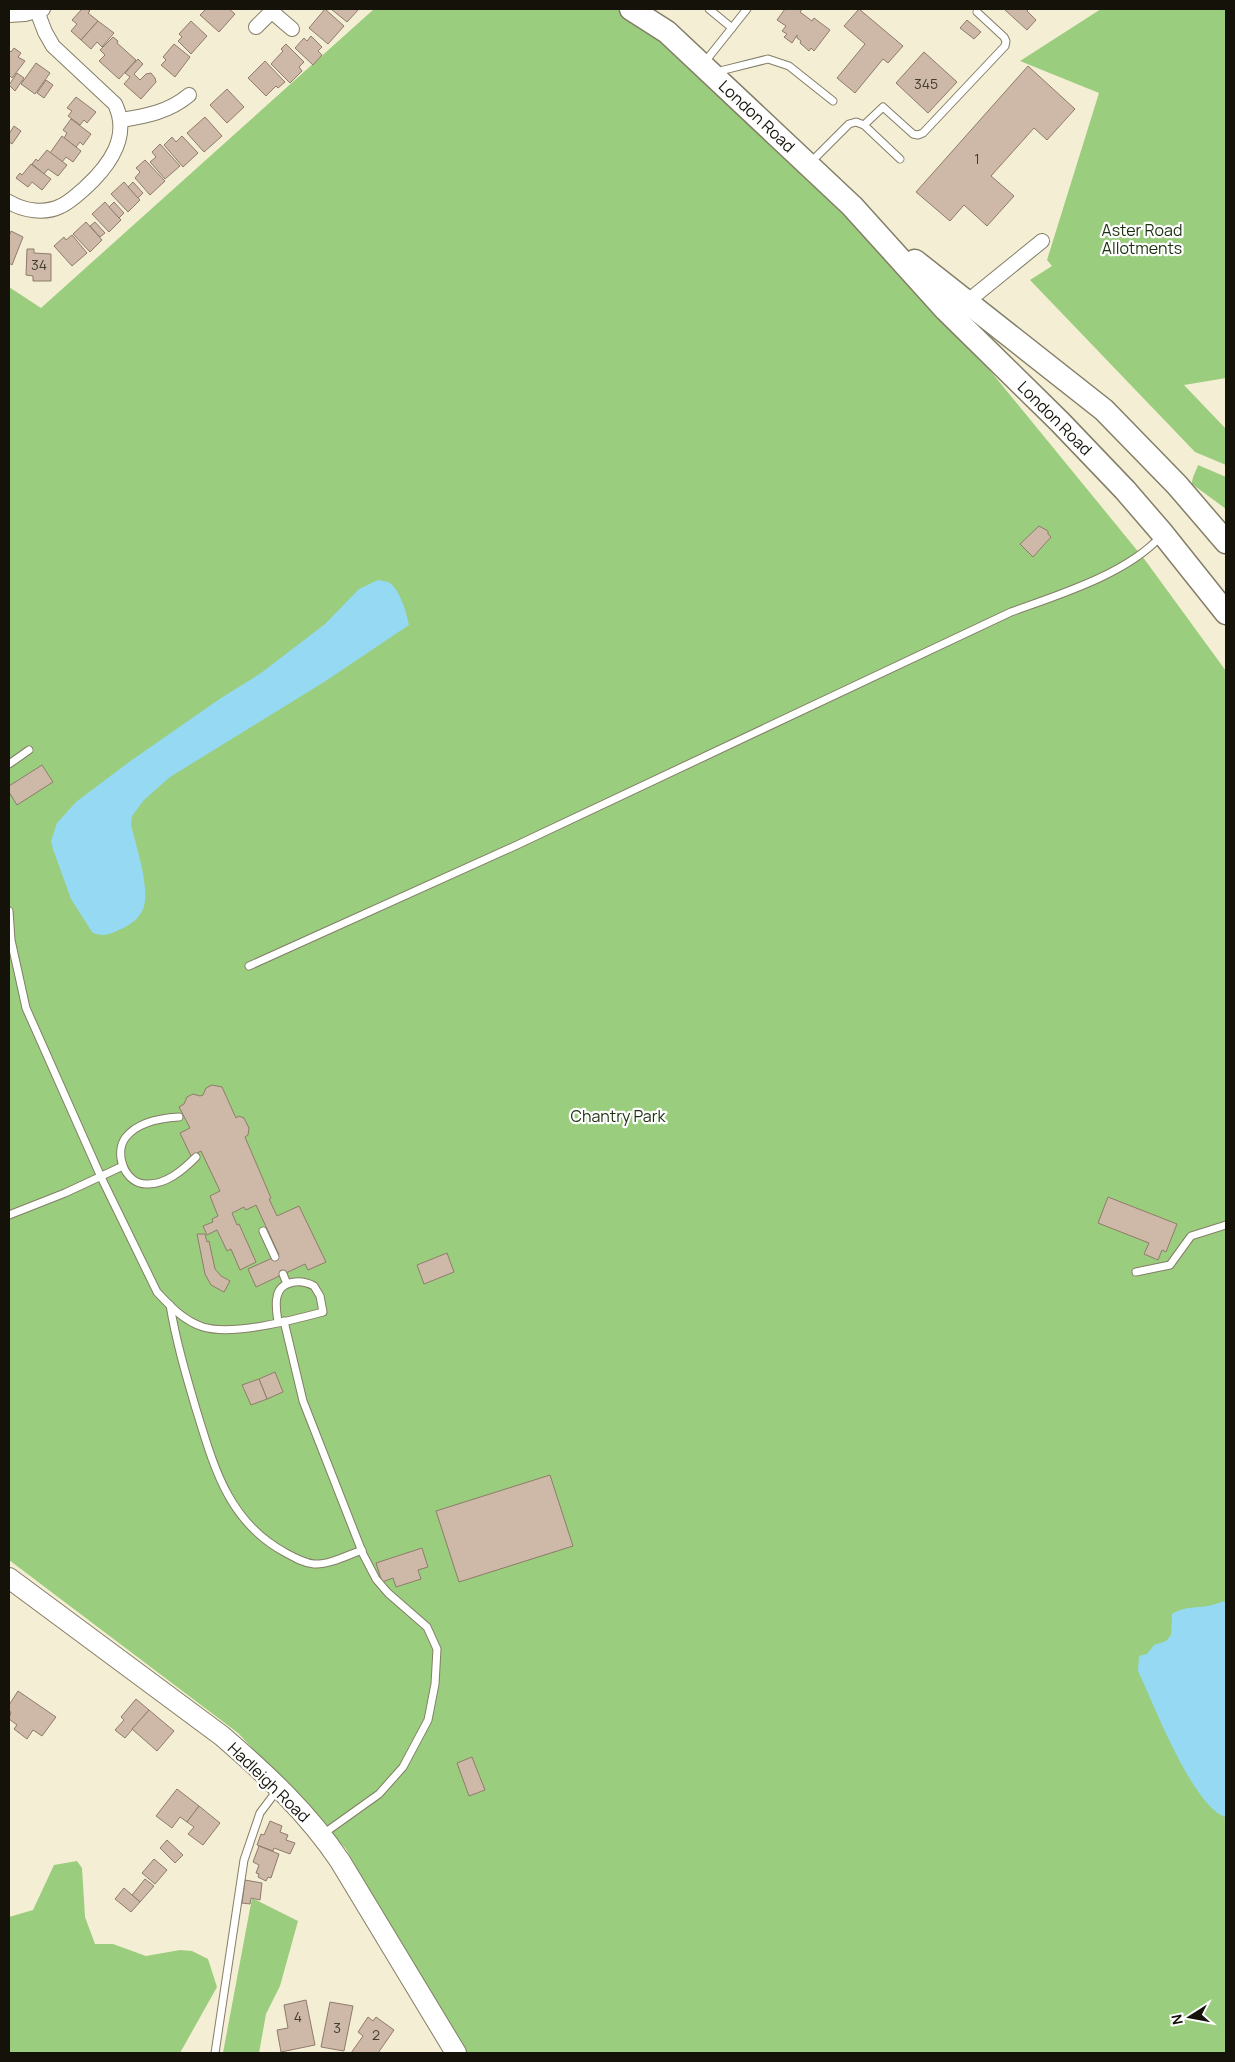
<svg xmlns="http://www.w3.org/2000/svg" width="1235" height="2062" viewBox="0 0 1235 2062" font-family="Manrope,sans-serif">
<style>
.green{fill:#9acd7d}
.water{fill:#96d9f3}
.building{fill:#ceb9a8;stroke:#8f7b6b}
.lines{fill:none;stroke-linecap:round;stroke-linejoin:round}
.lane-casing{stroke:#837e67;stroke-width:9}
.street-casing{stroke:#837e67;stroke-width:16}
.secondary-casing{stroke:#837e67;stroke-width:22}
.primary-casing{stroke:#837e67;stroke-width:25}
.lane{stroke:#fff;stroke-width:7}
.street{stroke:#fff;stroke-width:14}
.secondary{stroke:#fff;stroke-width:20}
.primary{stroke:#fff;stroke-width:22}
.labels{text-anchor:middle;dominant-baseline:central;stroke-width:4.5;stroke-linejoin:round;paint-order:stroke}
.number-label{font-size:14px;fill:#423c31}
.street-label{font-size:16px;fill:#141209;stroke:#fff}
.park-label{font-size:16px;fill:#1b300d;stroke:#fff}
</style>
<rect width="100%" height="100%" fill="#f4eed4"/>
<g class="green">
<path d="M374,9H631L876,231L1145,560L1226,671V2053H458L346,1849L238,1733L9,1560V287L41,308Z"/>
<path d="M1101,9H1226V378L1184,385L1226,429V465L1195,452L1030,280L1052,266L1047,260L1099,93L1020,61Z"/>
<path d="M1198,465L1226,477V509L1192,484C1192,476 1196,472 1198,465Z"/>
<path d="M77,1861L82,1868L85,1917L95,1944H113L146,1956L180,1950L192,1951L208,1959L217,1987L180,2053H9V1917L33,1910L54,1865Z"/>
<path d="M252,1898L298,1921L280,1986L266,2014L259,2053H223Z"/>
</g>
<g class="water">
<path d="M378,580C382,581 387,581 390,583C401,592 406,612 409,625L324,682L170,777L144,800L132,816L131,825C136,846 151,890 143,909C139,919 130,925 121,929C111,934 102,938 92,932L71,899L53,849L51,841L57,823L76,802L129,762L221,698L261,673L325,624L359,589Z"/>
<path d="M1226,1601V1817C1193,1808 1153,1702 1138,1671L1139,1656L1147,1654L1154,1645L1166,1641L1171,1635L1172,1614C1182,1608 1188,1608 1199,1607C1208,1607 1218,1603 1226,1601Z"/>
</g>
<g class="building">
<path d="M82,9H87L90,11L88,13L98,21L81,40L71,31L77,24L72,20Z"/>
<path d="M206,9H229L235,14L219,32L200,15Z"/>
<path d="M325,9L344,26L328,44L309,28Z"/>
<path d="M331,9H359L347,22Z"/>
<path d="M785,9H802L800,12L812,21L814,18L830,30L814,51L811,48L809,51L800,43L801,41L797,38V35L792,43L784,37L787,34L782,31L786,26L777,20Z"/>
<path d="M859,9L903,46L888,63L883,59L855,93L837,78L865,44L844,26Z"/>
<path d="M1004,9H1029L1027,11L1036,20L1027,30Z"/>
<path d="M967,20L981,32L974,39L960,28Z"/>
<path d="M98,21L114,33L102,47L97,42L91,49L81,40Z"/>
<path d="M191,21L207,36L191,54L178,41L182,37L179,34Z"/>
<path d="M311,36L322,47L318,51L322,55L313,65L295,48L304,38L307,41Z"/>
<path d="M113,37L118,41L117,43L136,60L119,79L99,61L105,55L100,50Z"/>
<path d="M174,44L190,57L175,77L161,65L166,60L163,57Z"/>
<path d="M286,44L304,62L299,67L302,71L290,83L271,64L283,51L281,49Z"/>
<path d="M14,48L21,53L18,57L25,61L12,78L9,75V50L11,52Z"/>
<path d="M924,52L957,82L928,113L896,83Z"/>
<path d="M138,59L143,64L134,74L140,80L146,74L151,73L155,78L156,82L141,99L124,84L130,77L125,73Z"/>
<path d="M265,61L285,82L278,88L276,86L266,96L248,78Z"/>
<path d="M36,63L50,73L35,94L21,84Z"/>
<path d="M1028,66L1075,109L1047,140L1034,128L991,176L1014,196L987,226L964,205L950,221L916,192Z"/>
<path d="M17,73L24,78L15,91L9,85Z"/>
<path d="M46,80L53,85L44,98L37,93Z"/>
<path d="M227,89L244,107L227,123L210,105Z"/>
<path d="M76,97L96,112L87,123L84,120L80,125L68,116L72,111L67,108Z"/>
<path d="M205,117L222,136L204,152L187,133Z"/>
<path d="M71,119L91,134L83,145L80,142L76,147L64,138L67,133L63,130Z"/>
<path d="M14,126L21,131L12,144L9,142V134Z"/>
<path d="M62,136L81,151L73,162L66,157L62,162L50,153Z"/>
<path d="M182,136L198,153L183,167L164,145L172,137L176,142Z"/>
<path d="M160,144L180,166L165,179L150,162L156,157L152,152Z"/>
<path d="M47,150L67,165L58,176L48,169L44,174L32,164L36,159L38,161Z"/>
<path d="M145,160L165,181L150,195L135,178L140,172L136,168Z"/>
<path d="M31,164L51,179L42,190L32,182L28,187L16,178L20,173L22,175Z"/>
<path d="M124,182L140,200L128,212L111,194Z"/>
<path d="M133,182L143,193L138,198L128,187Z"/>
<path d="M105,202L121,220L109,232L92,214Z"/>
<path d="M114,202L124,213L119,218L109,207Z"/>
<path d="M86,222L102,240L90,252L73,234Z"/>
<path d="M95,222L105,233L100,237L90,226Z"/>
<path d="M11,231L23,237L12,265L9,263V236Z"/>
<path d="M72,235L87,253L72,266L54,246L64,237L66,240Z"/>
<path d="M27,249H34V253L51,254V281H33V276L26,275Z"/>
<path d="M1039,526L1048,531V534L1051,537L1033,557L1020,544Z"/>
<path d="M42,765L53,782L17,805L9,792V786Z"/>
<path d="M212,1085L222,1087L236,1118L239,1116L244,1118L249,1128L248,1135L245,1137L271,1198L269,1199L277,1216L299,1206L326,1262L308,1270L305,1264L256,1287L248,1269L279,1255L256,1205L246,1210L244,1207L232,1213L237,1225L239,1224L256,1262L240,1270L231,1249L227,1251L217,1230L207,1235L203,1226L213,1222L212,1219L218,1216L210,1196L220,1191L201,1151L191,1156L180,1133L190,1128L179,1107L184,1104L187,1097L193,1094L200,1096L203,1095L206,1088Z"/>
<path d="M1108,1197L1177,1224L1166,1252L1162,1250L1158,1260L1144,1254L1149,1243L1098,1223Z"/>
<path d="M197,1234H205L207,1242L209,1241L215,1269L221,1276L230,1281L224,1292L211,1285L205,1274Z"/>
<path d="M447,1253L454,1272L424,1284L417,1265Z"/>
<path d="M275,1372L283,1392L267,1399L259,1379Z"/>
<path d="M259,1379L267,1399L251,1405L242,1385Z"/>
<path d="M550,1475L573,1546L459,1582L436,1511Z"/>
<path d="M422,1548L428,1567L418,1570L421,1579L396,1587L393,1578L382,1582L376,1563Z"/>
<path d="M18,1691L56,1717L42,1736L33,1730L27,1739L14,1729L17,1725L9,1719L11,1712L9,1711V1705Z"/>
<path d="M136,1699L149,1710L125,1738L115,1730L124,1720L121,1717Z"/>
<path d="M149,1710L174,1731L157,1751L132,1729Z"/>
<path d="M472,1757L485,1790L469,1796L457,1763Z"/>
<path d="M177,1789L199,1806L187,1822L180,1817L172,1828L156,1816Z"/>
<path d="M199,1806L220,1823L203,1845L188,1834L194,1827L187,1822Z"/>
<path d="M270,1821L282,1826L280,1832L288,1835L286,1840L295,1843L290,1854L274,1848L273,1851L257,1845L261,1834L264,1835Z"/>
<path d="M167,1840L183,1855L175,1863L160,1848Z"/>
<path d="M259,1846L279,1854L271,1878L268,1877L266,1881L258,1877L259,1874L256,1873L259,1865L253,1862Z"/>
<path d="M154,1859L167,1870L155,1884L142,1873Z"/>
<path d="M145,1879L154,1886L140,1902L132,1895Z"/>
<path d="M245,1880L262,1883L260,1900L251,1898L250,1904L242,1903Z"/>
<path d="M124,1888L140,1902L131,1912L115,1899Z"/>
<path d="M306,2000L315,2045L281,2052L277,2030L288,2028L284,2005Z"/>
<path d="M330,2002L353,2006L344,2051L321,2047Z"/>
<path d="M368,2017L373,2021L376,2017L394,2030L378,2053H351L363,2036L358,2032Z"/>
</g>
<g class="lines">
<defs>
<g id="lane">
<path d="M709,9L732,28"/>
<path d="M704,63L747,9"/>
<path d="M716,72L768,59L789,66L833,101"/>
<path d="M864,125L900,159"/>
<path d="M810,163L849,124L856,122L864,125L883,107L913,134L918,135L923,133L1005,46L1006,41L1004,37L977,12"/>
<path d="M9,764L29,750"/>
<path d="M9,911L11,940L26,1008L101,1177L157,1292C170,1306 184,1321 203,1327C233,1336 293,1320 323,1312L320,1296L314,1286C301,1279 280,1280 277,1297C275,1305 277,1314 278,1322"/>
<path d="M249,966L517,845L1011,612C1058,595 1127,574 1161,536"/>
<path d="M179,1117C161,1118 138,1122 126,1137C113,1153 125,1184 146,1184C166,1185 183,1170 196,1157"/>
<path d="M9,1215L65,1193L123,1166"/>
<path d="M263,1231L275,1257"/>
<path d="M1136,1272L1170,1265L1191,1236L1226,1225"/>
<path d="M283,1274L287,1284"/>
<path d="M170,1305C176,1341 186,1375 196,1409C214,1467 228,1522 286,1553C295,1558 304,1563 314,1564C329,1565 348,1555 362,1550"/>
<path d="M284,1321L303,1401L363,1554L376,1579L388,1593L427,1627L437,1649L435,1684L428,1720L403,1767L379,1794L323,1834"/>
<path d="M215,2053L244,1860L260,1813L278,1789"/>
</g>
<g id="street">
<path d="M271,11L292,29"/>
<path d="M9,15L25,14L43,9"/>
<path d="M256,27L274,9"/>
<path d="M121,120C146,116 169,112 189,95"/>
<path d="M9,202C24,211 45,214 61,206C70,202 78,194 85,188C109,166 131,137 115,104L53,46L45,32L37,11"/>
<path d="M968,301L1042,241"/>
</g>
<path id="secondary" d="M9,1578L222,1736C266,1774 308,1813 340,1861L456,2053"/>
<g id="primary">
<path d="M631,9L667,32L852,206L946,310L1060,422L1125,490L1163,534L1226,613"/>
<path d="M915,261L1104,410L1177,485L1226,542"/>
</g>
</defs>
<use href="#lane" class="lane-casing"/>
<use href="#street" class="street-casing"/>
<use href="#secondary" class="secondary-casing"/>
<use href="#primary" class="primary-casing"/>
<use href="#lane" class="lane"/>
<use href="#street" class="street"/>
<use href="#secondary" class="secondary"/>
<use href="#primary" class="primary"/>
</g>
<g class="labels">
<g class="number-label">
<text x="926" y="83">345</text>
<text x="977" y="158">1</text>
<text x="39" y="264">34</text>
<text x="298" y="2016">4</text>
<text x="337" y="2027">3</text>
<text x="376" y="2034">2</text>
</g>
<g class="street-label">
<text transform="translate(757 116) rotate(43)">London Road</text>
<text transform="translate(1055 418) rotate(45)">London Road</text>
<text transform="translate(269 1782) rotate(44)">Hadleigh Road</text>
</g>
<g class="park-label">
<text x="1142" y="230">Aster Road<tspan x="1142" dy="18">Allotments</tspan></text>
<text x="618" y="1116">Chantry Park</text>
</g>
</g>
<rect width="1235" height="2062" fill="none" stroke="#141209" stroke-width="20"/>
<g transform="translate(1190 2017) rotate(259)" stroke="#ffffff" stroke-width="4" paint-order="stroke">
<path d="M0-4L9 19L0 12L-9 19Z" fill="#141209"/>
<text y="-8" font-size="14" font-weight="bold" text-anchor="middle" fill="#141209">N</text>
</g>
</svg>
